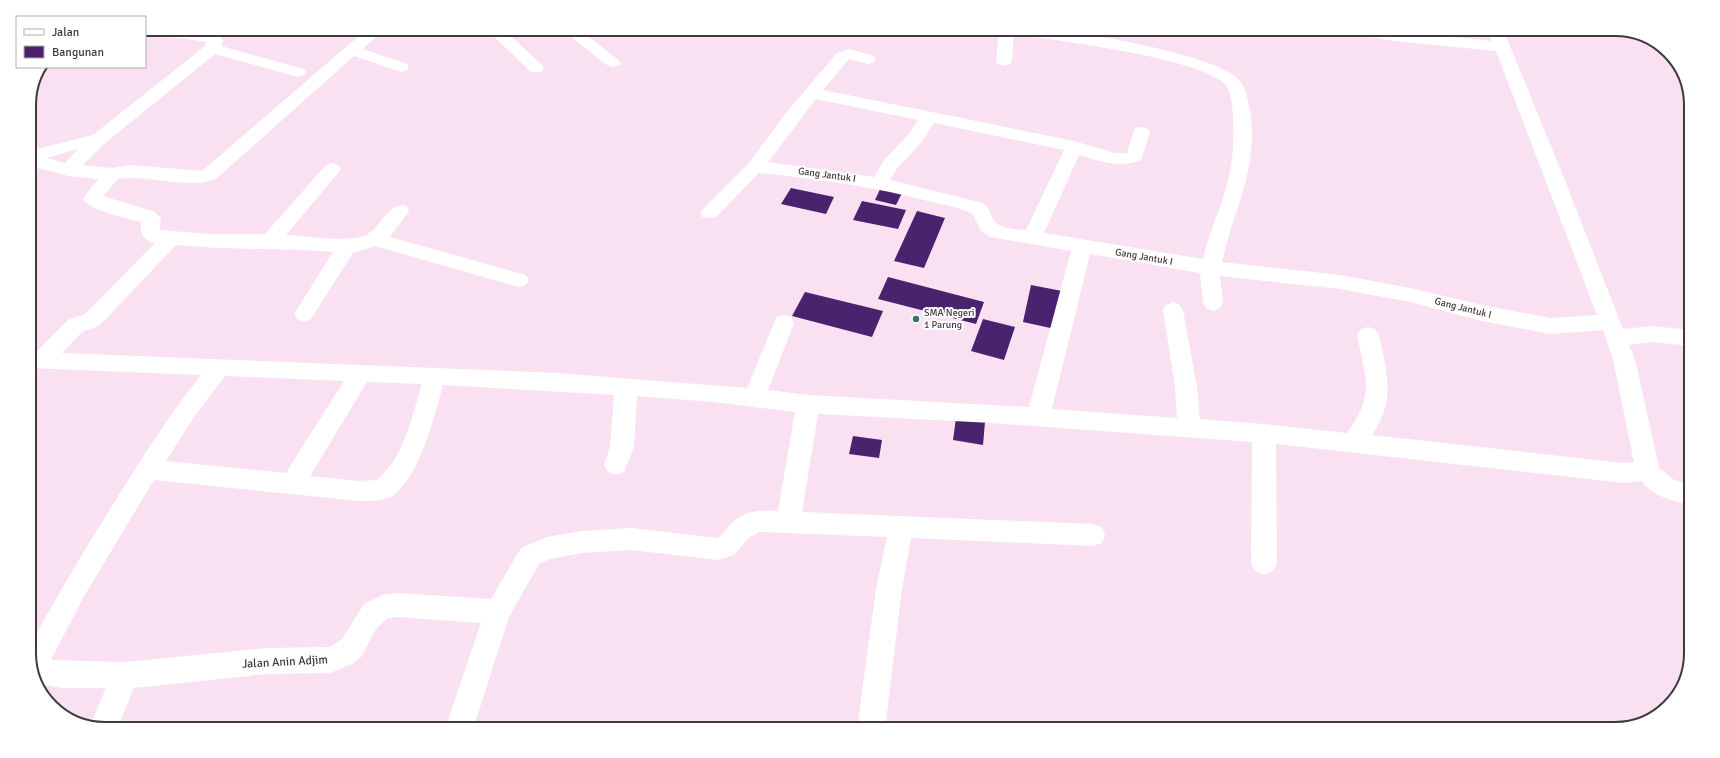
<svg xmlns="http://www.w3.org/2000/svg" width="1720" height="758" viewBox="0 0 1720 758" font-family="Signika,sans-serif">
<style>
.building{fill:#4a236f}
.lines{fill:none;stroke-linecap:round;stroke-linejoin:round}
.minor{fill:#fff;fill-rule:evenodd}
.poi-dot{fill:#387663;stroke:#fff;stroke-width:1.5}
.labels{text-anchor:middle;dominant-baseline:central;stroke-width:4;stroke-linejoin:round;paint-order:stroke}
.street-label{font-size:10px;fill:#42383f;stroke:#fff}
.poi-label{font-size:10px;fill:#42383f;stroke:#fff;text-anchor:start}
.near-street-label{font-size:12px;fill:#42383f;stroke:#fff}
.rim{fill:none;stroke:#42383f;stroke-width:2}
</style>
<rect width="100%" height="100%" fill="#f9e1f1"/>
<g class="building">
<path d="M881,187L902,193L896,205L875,200Z"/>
<path d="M791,188L834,197L826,214L781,204Z"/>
<path d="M862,201L906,210L898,229L853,220Z"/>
<path d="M917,211L945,218L924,268L894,261Z"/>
<path d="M888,277L984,302L976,324L878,299Z"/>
<path d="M1031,285L1062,291L1055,329L1023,322Z"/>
<path d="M805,292L883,311L872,337L792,316Z"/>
<path d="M983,319L1015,327L1004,360L971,351Z"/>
<path d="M956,418L985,422L983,445L953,440Z"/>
<path d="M853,436L882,440L879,458L849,454Z"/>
</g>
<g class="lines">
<g class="minor">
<path d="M145,29C162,29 213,25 223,40L221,46L304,69L306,72L304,75L298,77L215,54L104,144L83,165L112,168L131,165L202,171L367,29H384L363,49L407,64L409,67L407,70L401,72L354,56L217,178C192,191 148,174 118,179L103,196L155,212L161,219L160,230L209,234H265L326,165L332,163L338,165L341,169L338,173L286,235C306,236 349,243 366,235C382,227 388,201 407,206L409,211L390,237L526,275L529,280L526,285L519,287L375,246L353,253L311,319L304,322L297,319L294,314L333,252C281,248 228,250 176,245L99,326L82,332L62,353L557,373L747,388L774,323L777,317L784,315L791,317L794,323L768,390L808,395L1029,407L1071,251L990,237L981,231L973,215C962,207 945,205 932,202C875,187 817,179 759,173L716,217L709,218L702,217L700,212L749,163L785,114L837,53L850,49L874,56L876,59L874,62L868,64L849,59L823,90L1074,141L1115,153H1127L1135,128L1141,127L1147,128L1150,132L1141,160C1119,169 1101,161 1079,155L1044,233L1203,259C1210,228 1226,199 1231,166C1234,150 1236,98 1226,85C1202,58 1054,40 1014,34L1012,61L1010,64L1004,66L998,64L996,61L999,29C1014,29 1030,28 1045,29C1084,32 1210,54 1237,78C1243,83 1246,92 1248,100C1262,163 1235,204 1222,262L1340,275L1410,288L1482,305L1550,318L1597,315L1496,51L1393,41C1377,37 1360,36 1343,32L1341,29H1386L1394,31L1492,41L1487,29H1503L1564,178L1623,329L1652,326L1691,330V346L1652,342L1629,345L1635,359L1659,468L1674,480L1691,485V505C1674,501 1652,497 1642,481L1624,483L1276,444L1277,563L1273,571L1264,575L1255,571L1251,563L1252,442L992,423L818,414L802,512L1093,524L1102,527L1105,535L1102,543L1093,546L911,538L902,589L885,729H857L876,589L887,537L759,532L749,538L734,555L719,560L631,550L582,553L550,559L539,564L509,617L473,729H445L481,623L397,617L387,619L376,629L361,657L352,664L330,673L267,674L134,688L117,729L90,726L106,688H63L39,684L29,659V647C57,596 86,547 117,498C143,456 170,414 201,375L29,368V352H36L68,320L85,314L155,243C142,240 140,233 141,222C127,218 90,211 83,199L98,179L68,176L47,170L29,167V151L93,135L205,46L206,42L181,38L145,36ZM816,99L918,120L909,134L885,159L874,177L768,162ZM934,123L1064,150L1026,230C1016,229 998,229 993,219C990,213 989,207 983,203L890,180L898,167L922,142ZM77,149H78L65,163L47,158ZM1090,254L1200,273L1203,303L1206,308L1213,311L1220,308L1223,303L1220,276L1340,289L1410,302L1482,321L1550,334L1603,330L1613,359L1634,462L1624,463L1372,435C1396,400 1387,374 1379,335L1375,329L1368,327L1361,329L1357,335C1366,378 1375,395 1347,433L1264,424L1200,419L1197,387L1183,310L1180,305L1173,302L1166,305L1163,310L1175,387L1177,418L1052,409ZM225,376L344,381L286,473L166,461L196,414ZM367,382L422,384C412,416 404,458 377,480L359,481L310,476ZM443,385L614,395L610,447L604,465L608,472L616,475L624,472L634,447L637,396L713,402L795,412L778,511C761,510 743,510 731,524C726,528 723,534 718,538L631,528L582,531L547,537L521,548L491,599L397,593L383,595L364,604L342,639L330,647L267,648L125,662L51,660L83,598L154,480L359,501C371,501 385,502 395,494C420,474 435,416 443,385Z"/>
<path d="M486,29H503L542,65L544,68L542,71L536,73L530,71Z"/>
<path d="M561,29H579L621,62L619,65L613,67L607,65Z"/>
</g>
</g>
<circle class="poi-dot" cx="916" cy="319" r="4"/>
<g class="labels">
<g class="street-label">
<text transform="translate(827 175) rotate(8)">Gang Jantuk I</text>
<text transform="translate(1144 257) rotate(10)">Gang Jantuk I</text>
<text transform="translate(1463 308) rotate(14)">Gang Jantuk I</text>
</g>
<g class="poi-label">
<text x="924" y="313">SMA Negeri<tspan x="924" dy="12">1 Parung</tspan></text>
</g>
<g class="near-street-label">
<text transform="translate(285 662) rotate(-3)">Jalan Anin Adjim</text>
</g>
</g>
<path d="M0 0H1720V758H0ZM105 36H1615A69 69 0 0 1 1684 105V653A69 69 0 0 1 1615 722H105A69 69 0 0 1 36 653V105A69 69 0 0 1 105 36Z" fill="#fff" fill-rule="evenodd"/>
<path class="rim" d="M105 36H1615A69 69 0 0 1 1684 105V653A69 69 0 0 1 1615 722H105A69 69 0 0 1 36 653V105A69 69 0 0 1 105 36Z"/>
<rect x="16" y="16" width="130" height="52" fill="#ffffff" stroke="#b3afb2"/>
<rect x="24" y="29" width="20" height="6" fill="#ffffff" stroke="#b3afb2"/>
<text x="52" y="36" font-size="12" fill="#42383f">Jalan</text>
<rect x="24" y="46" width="20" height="12" fill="#4a236f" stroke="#b3afb2"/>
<text x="52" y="56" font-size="12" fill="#42383f">Bangunan</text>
</svg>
